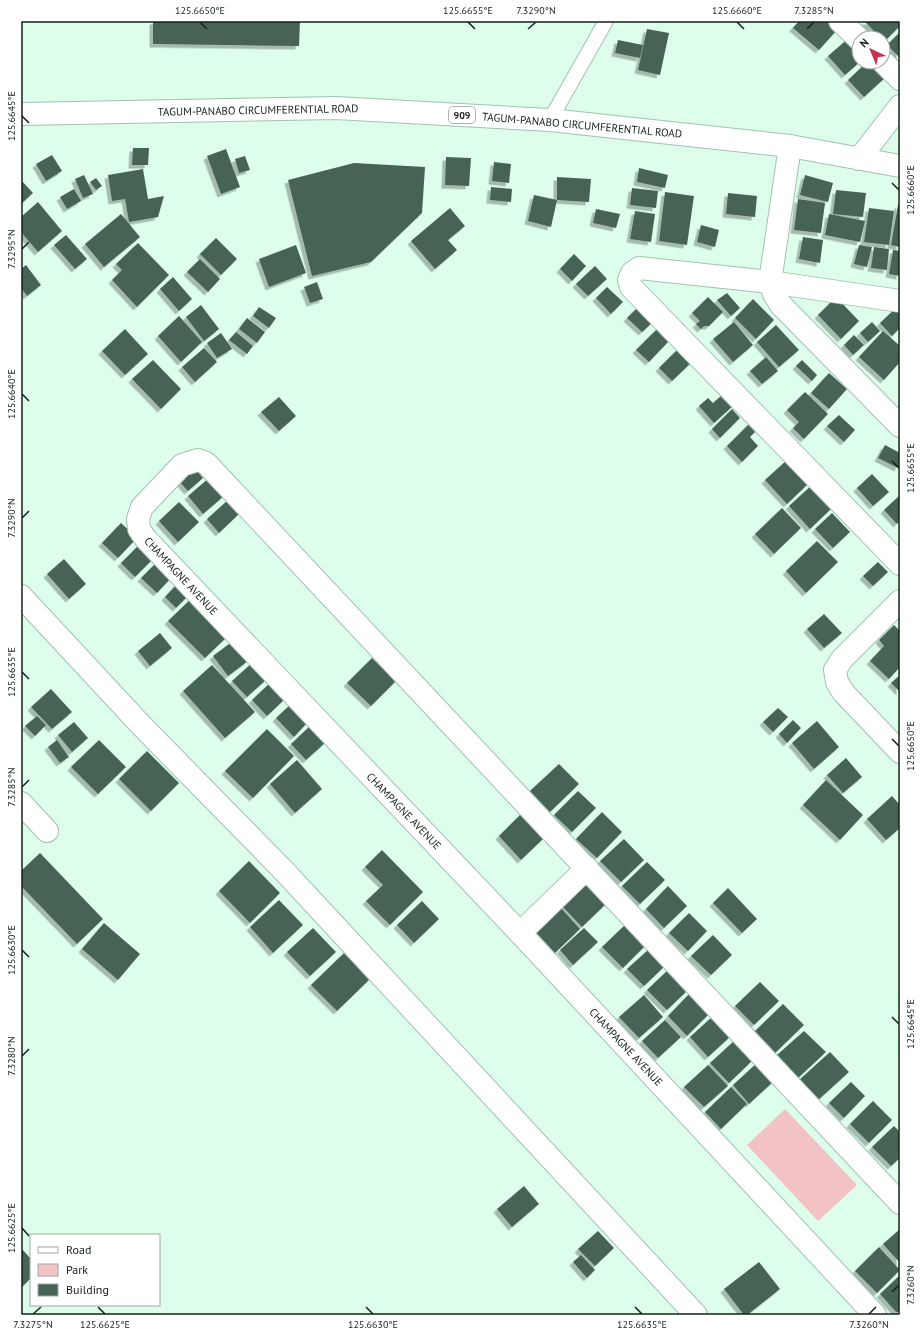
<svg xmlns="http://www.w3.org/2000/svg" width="921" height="1336" viewBox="0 0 921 1336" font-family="'PT Sans',sans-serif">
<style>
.green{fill:#f2c2c4}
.building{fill:#466354;filter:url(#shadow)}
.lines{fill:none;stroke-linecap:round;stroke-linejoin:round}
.lane-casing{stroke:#a2c1b0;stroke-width:16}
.street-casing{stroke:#a2c1b0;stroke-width:24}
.primary-casing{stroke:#a2c1b0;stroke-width:24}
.lane{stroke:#fff;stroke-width:14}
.street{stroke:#fff;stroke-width:22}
.primary{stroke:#fff;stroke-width:22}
.ticks{fill:none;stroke:#14201a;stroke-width:1.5}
.labels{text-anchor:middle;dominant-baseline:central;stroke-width:4;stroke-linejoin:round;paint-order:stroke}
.shield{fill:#fff;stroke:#5a635f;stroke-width:1}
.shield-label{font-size:10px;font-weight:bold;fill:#14201a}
.street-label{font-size:11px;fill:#14201a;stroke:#fff}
.neatline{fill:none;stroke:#14201a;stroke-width:1.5}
.ticks-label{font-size:10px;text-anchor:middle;fill:#14201a}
</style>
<defs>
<filter id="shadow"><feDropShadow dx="-3.5" dy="3.5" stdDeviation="0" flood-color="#0004"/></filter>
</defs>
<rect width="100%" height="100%" fill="#defeec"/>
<path class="green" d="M785,1109L857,1185L818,1221L747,1145Z"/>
<g class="building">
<path d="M153,21H300L299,46L153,44Z"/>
<path d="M799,21H829L838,29L819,50L793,28Z"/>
<path d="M864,21H900V26L884,42L883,38H881Z"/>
<path d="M647,29L669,33L660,75L638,70Z"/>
<path d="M900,32V58L887,45Z"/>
<path d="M850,37L859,46V62H860L845,75L828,56Z"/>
<path d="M618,40L643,45L640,58L615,53Z"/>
<path d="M867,62H874L887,76L864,97L848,80Z"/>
<path d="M133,148H149L148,165H132Z"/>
<path d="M226,149L240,187L221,194L207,156Z"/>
<path d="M52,155L62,171L46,181L36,164Z"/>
<path d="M245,156L250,170L239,173L235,159Z"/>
<path d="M446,157L471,158L469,186L445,185Z"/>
<path d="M494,162L511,164L509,183L492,181Z"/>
<path d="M354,163L425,167L422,213L371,262L312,276L288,180Z"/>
<path d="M639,168L668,175L665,188L637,182Z"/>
<path d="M143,169L148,199L164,196L158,217L129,222L125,199L112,201L108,175Z"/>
<path d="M84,175L93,194L83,198L75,179Z"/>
<path d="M805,175L833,183L828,202L800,195Z"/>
<path d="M557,177L591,179L589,202L557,200L551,227L528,221L534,195L557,200Z"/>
<path d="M96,178L102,186L96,190L90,182Z"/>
<path d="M21,180L33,193L21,204Z"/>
<path d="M491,187L512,189L511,202L490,200Z"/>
<path d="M632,188L658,191L656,208L630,205Z"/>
<path d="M74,189L81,201L67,209L60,197Z"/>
<path d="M836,190L866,193L863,217L833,214Z"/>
<path d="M665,192L694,196L687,245L659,241Z"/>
<path d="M728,193L757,196L755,217L726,214Z"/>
<path d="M798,199L825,203L821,233L794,230Z"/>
<path d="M38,202L62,231L38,252L21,232V217Z"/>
<path d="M898,205H900V247L891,245Z"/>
<path d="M450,208L465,226L448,240L457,250L435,269L411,241Z"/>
<path d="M869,208L894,211L889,245L864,242Z"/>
<path d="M596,209L620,214L616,228L593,223Z"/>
<path d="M635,211L655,214L651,242L630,239Z"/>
<path d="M121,214L140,237L104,267L85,244Z"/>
<path d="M829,214L865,221L860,242L825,235Z"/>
<path d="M701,225L719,230L715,247L697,242Z"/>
<path d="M66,235L87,259L75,269L54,245Z"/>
<path d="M803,237L823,240L820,263L799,259Z"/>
<path d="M216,238L237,259L221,275L200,254Z"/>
<path d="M138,243L169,275L137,307L112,280L122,270L116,264Z"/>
<path d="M296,245L306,273L269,287L259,259Z"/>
<path d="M859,245L872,247L867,267L854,264Z"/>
<path d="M874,247L889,249L887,270L871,268Z"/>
<path d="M893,250L900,251V276L889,274Z"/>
<path d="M574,254L586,266L572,281L560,269Z"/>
<path d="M200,259L220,279L208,292L187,272Z"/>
<path d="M26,265L41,285L27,296L21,288V269Z"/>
<path d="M595,266L607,279L588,296L576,284Z"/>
<path d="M173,277L192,299L179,311L160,289Z"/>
<path d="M317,282L323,299L310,303L304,287Z"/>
<path d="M607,287L623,302L611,314L596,298Z"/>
<path d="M727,293L740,308L731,316L717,300Z"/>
<path d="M708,297L723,312L709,326H704L701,329L696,324L700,321L692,313Z"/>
<path d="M836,297L859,321L841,339L818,315Z"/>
<path d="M753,299L774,320L756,339L735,318Z"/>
<path d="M201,305L219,329L204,341L186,317Z"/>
<path d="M898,306L900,308V328L892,336L880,323Z"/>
<path d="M259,307L276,318L269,328L253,316Z"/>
<path d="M637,308L652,323L642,332L627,318Z"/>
<path d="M179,316L202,342L181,362L158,336Z"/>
<path d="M247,318L265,332L257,343L239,329Z"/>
<path d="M734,322L753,345L733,362L713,339Z"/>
<path d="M872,322L880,331L868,342L860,333Z"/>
<path d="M776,325L799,350L779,367L757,342Z"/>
<path d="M125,329L148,354L125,375L102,351Z"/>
<path d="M657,329L669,341L649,362L636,350Z"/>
<path d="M883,331L900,346V362L884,380L859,357Z"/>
<path d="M236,332L253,346L247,354L229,340Z"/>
<path d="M221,333L232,349L217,358L207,343Z"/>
<path d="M854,335L864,345L853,355L844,345Z"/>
<path d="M204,348L217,362L195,382L182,367Z"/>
<path d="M677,350L690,364L672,381L659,368Z"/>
<path d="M766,357L778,371L762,384L750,371Z"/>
<path d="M153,360L181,389L161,409L132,379Z"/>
<path d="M802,360L817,375L812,381L796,366Z"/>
<path d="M829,373L847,389L829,409L811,393Z"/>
<path d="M805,392L828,414L804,439L793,428L799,422L787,410Z"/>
<path d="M722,395L733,406L714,423L699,406L708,398L713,403Z"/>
<path d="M279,397L296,416L279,431L261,412Z"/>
<path d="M732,409L740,418L720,438L712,429Z"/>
<path d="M839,415L855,430L844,442L827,426Z"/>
<path d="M751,422L758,429L750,437L758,446L742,462L727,446Z"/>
<path d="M885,445L900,453V463L898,468L878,458Z"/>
<path d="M787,460L808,484L787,504L765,480Z"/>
<path d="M190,463L203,478L188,491L175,477Z"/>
<path d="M872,474L889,492L873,506L857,488Z"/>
<path d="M209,478L224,496L203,514L188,496Z"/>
<path d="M812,485L832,508L810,529L789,506Z"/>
<path d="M900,495V521L897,524L884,510Z"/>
<path d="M228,500L240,513L219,533L207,519Z"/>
<path d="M179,502L199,522L178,542L159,521Z"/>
<path d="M782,508L801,528L774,554L755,534Z"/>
<path d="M832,513L850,532L833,548L815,529Z"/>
<path d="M121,523L137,538L118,558L102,543Z"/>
<path d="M817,541L838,562L806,593L786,571Z"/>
<path d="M141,543L155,557L135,577L121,563Z"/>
<path d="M64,559L86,584L69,599L47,574Z"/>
<path d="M157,562L172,577L157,593L141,578Z"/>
<path d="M878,562L888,572L873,586L863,576Z"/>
<path d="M178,583L190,594L176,608L165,597Z"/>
<path d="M193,597L230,634L205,658L168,621Z"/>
<path d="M824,614L842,633L824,648L807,629Z"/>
<path d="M894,625L900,631V667L889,679L870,661L884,646L879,640Z"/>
<path d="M160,633L172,648L150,666L138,651Z"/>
<path d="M233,641L248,661L228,676L213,656Z"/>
<path d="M372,658L396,681L371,706L347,683Z"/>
<path d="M253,662L268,678L247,697L232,681Z"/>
<path d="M212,665L255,712L225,738L183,691Z"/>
<path d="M900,675V692L891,683Z"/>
<path d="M271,682L286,698L267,716L252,700Z"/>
<path d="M51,689L72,712L52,729L31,707Z"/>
<path d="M291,704L308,722L294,737L276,718Z"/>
<path d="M778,708L788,717L773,732L763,722Z"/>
<path d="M37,716L46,725L35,736L25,726Z"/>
<path d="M793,720L801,728L787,743L779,734Z"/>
<path d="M817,721L839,747L814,769L792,743Z"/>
<path d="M74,722L88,738L72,752L58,735Z"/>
<path d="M310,726L325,743L306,760L291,744Z"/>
<path d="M267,729L294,756L253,798L225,771Z"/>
<path d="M57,740L69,757L60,763L48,747Z"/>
<path d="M99,740L126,767L98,794L71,767Z"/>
<path d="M147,751L179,783L151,811L119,779Z"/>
<path d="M846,758L862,777L843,793L827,775Z"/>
<path d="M297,760L322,789L295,813L270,784Z"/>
<path d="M559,764L579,784L550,812L530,791Z"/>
<path d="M826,780L863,815L840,840L803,805Z"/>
<path d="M578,791L596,808L572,832L554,815Z"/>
<path d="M892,796L900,805V828L886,840L867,819Z"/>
<path d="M602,812L622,832L597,858L576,839Z"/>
<path d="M521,814L544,838L521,860L499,836Z"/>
<path d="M624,839L644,860L621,882L600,861Z"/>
<path d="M382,850L423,892L390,925L366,901L383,885L365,867Z"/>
<path d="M40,853L103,919L77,944L21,886V871Z"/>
<path d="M249,861L280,893L250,923L219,891Z"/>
<path d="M647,862L665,880L640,904L622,886Z"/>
<path d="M585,882L606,904L582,927L561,905Z"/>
<path d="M668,886L687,906L664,928L646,909Z"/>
<path d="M728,888L757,919L742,933L713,903Z"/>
<path d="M279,900L303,925L273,953L250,927Z"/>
<path d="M422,901L439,919L414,943L397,925Z"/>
<path d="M560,907L580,929L555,953L535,931Z"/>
<path d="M689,913L707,931L688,951L669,933Z"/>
<path d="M104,923L140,954L118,980L82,949Z"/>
<path d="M626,924L646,945L623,968L602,947Z"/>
<path d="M313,928L336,952L310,976L287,952Z"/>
<path d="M584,928L598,942L573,965L560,950Z"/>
<path d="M713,935L732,955L711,975L691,956Z"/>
<path d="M649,949L665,966L644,986L627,969Z"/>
<path d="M344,953L370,979L337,1011L311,985Z"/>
<path d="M669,969L688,990L667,1010L647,990Z"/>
<path d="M760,982L779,1001L754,1025L735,1006Z"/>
<path d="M690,993L710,1013L687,1036L668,1016Z"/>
<path d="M644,995L663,1017L639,1038L619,1017Z"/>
<path d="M783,1004L804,1025L773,1055L753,1033Z"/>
<path d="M713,1016L731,1036L708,1057L690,1037Z"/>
<path d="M665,1020L681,1037L658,1058L642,1041Z"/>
<path d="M804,1031L826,1052L798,1078L777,1055Z"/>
<path d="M734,1041L752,1061L729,1083L710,1063Z"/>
<path d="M830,1052L849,1072L817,1101L798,1081Z"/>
<path d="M757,1063L774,1081L749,1104L733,1085Z"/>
<path d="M708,1065L728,1086L704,1107L684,1087Z"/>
<path d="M851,1082L865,1096L844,1118L829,1103Z"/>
<path d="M731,1087L747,1104L721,1129L705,1112Z"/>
<path d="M873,1101L892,1120L869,1143L850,1124Z"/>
<path d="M894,1126L900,1132V1158L891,1166L872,1147Z"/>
<path d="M524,1186L539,1204L512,1227L497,1209Z"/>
<path d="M900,1229V1263L883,1244Z"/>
<path d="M598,1231L614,1248L595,1266L578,1249Z"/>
<path d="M879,1247L900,1270L877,1293L855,1271Z"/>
<path d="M21,1248L31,1259V1278L21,1288Z"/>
<path d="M581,1255L595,1270L587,1278L573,1262Z"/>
<path d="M759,1262L780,1289L747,1315H744L724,1289Z"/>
<path d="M900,1275V1309L897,1313L880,1294Z"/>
</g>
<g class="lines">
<defs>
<path id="lane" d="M550,120L606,21"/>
<g id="street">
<path d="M840,21L859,39"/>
<path d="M883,62L900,79"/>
<path d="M790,146L770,282L774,294L781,305L900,426"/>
<path d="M859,159L900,106"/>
<path d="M900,301L770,282L639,268L632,273L629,280L631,287L900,564"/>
<path d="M21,596L140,724L285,872L696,1315"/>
<path d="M900,601L842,659L835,670L837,682L843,692L900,752"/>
<path d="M21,803L47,831"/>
<path d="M520,933L587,868"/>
<path d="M875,1315L520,933L145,538L139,529L138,519L142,507L182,465L198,460L206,463L900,1203"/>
</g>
<path id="primary" d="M21,114L336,108L550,120L790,146L900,166"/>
</defs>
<use href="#lane" class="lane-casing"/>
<use href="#street" class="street-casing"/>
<use href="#primary" class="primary-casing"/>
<use href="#lane" class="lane"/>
<use href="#street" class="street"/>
<use href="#primary" class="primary"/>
</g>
<path class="ticks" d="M200,22L207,29M468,22L475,29M737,22L744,29M528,29L536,22M807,29L814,22M22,116L29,123M892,183L899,190M22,249L29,242M22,394L29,401M892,461L899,468M22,518L29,511M22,672L29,679M892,739L899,746M22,787L29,780M22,950L29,957M892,1017L899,1024M22,1056L29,1049M22,1228L29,1236M892,1292L899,1285M98,1307L105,1314M366,1307L373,1314M635,1307L642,1314M33,1314L41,1307M869,1314L876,1307"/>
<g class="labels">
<rect class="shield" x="449" y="107" width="26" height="16" rx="3"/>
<g class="shield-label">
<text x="462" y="115">909</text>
</g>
<g class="street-label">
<text transform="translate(258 110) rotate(-1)">TAGUM-PANABO CIRCUMFERENTIAL ROAD</text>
<text transform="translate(582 125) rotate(5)">TAGUM-PANABO CIRCUMFERENTIAL ROAD</text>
<text transform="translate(181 576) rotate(47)">CHAMPAGNE AVENUE</text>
<text transform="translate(404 811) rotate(46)">CHAMPAGNE AVENUE</text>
<text transform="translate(626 1047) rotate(47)">CHAMPAGNE AVENUE</text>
</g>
</g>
<rect width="921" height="1336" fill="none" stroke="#ffffff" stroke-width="44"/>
<rect x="30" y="1234" width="130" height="72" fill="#ffffff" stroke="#a1a6a3"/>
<rect x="38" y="1247" width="20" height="6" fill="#ffffff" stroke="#a1a6a3"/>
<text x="66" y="1254" font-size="12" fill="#14201a">Road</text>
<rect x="38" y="1264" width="20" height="12" fill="#f2c2c4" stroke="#a1a6a3"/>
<text x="66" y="1274" font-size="12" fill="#14201a">Park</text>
<rect x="38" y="1284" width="20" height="12" fill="#466354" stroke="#a1a6a3"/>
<text x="66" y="1294" font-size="12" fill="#14201a">Building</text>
<g transform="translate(871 50) rotate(316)"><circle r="19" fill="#ffffff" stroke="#a1a6a3"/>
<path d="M0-3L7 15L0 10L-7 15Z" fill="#c6354f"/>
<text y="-6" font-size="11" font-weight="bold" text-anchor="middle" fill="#14201a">N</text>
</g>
<rect x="22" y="22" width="877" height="1292" class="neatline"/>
<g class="ticks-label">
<text x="200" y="14">125.6650°E</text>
<text x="468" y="14">125.6655°E</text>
<text x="536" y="14">7.3290°N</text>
<text x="737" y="14">125.6660°E</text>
<text x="814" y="14">7.3285°N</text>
<text transform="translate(11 116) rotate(-90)" y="4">125.6645°E</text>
<text transform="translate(910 190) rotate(-90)" y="4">125.6660°E</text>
<text transform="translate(11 249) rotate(-90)" y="4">7.3295°N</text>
<text transform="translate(11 394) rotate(-90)" y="4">125.6640°E</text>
<text transform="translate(910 468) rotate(-90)" y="4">125.6655°E</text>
<text transform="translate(11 518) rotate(-90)" y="4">7.3290°N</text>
<text transform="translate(11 672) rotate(-90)" y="4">125.6635°E</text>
<text transform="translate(910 746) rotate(-90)" y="4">125.6650°E</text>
<text transform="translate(11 787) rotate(-90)" y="4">7.3285°N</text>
<text transform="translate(11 950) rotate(-90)" y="4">125.6630°E</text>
<text transform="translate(910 1024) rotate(-90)" y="4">125.6645°E</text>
<text transform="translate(11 1056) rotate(-90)" y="4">7.3280°N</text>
<text transform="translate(11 1228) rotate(-90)" y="4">125.6625°E</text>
<text transform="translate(910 1285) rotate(-90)" y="4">7.3260°N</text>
<text x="33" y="1328">7.3275°N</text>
<text x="105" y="1328">125.6625°E</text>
<text x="373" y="1328">125.6630°E</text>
<text x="642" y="1328">125.6635°E</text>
<text x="869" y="1328">7.3260°N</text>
</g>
</svg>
